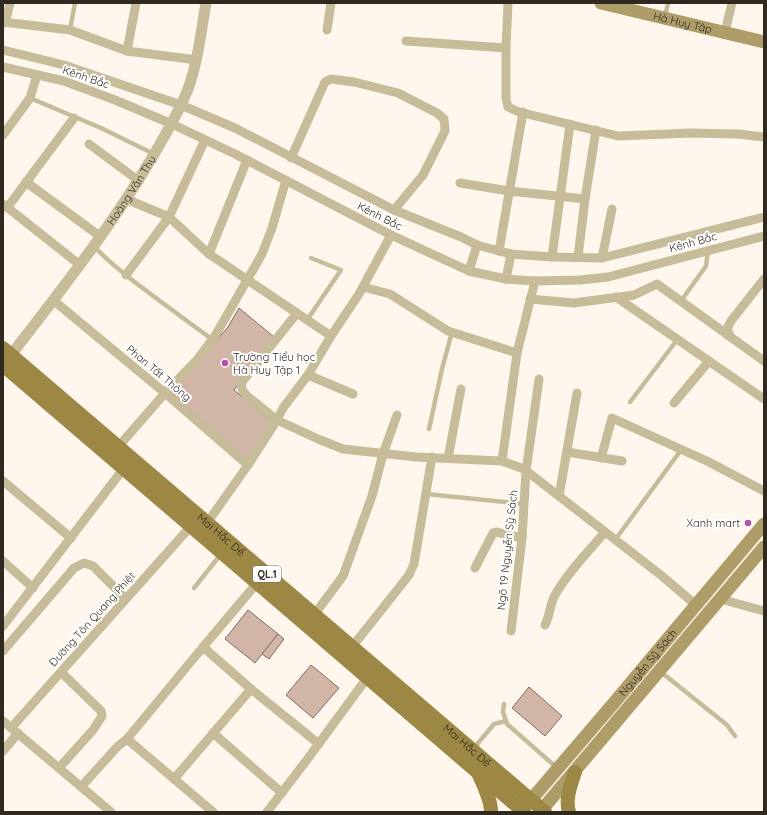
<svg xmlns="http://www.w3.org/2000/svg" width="767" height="815" viewBox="0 0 767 815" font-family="Quicksand,sans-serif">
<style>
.building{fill:#d1b6a7;stroke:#846b5d}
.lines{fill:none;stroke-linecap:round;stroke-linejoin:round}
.service{stroke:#c7bc99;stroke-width:4.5}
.minor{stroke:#c7bc99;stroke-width:9}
.tertiary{stroke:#c7bc99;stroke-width:11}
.secondary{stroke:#ae9d69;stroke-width:13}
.primary{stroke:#9c8844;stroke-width:14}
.poi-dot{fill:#b74dad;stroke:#fff;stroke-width:1.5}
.labels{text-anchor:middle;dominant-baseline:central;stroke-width:4;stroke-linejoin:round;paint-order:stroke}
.shield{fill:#fff;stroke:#6e6963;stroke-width:1}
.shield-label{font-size:10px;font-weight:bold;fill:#302920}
.street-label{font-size:11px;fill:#302920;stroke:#fff}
.poi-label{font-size:11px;fill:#302920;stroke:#fff;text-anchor:start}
</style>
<rect width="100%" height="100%" fill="#fff7ed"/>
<g class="building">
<path d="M239,308L274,337L234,390L273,422L248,460L171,393L228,327Z"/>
<path d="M248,610L278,634L255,663L225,639Z"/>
<path d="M278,634L284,639L269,659L262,654Z"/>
<path d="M311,665L339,688L313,718L286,695Z"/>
<path d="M529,687L562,716L545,736L512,708Z"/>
</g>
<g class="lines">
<g class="service">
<path d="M665,17L668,3"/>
<path d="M70,30L75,3"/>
<path d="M30,98L101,128L154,154"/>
<path d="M94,246C106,260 121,271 136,283C161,302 187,321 213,340"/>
<path d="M681,301L706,266L708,251"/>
<path d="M307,320L341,270L311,258"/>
<path d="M630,402L677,340"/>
<path d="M429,429L442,369L452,332"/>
<path d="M426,494L524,504"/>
<path d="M615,540L681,450"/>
<path d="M194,588L221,554"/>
<path d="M661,672L727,725L735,736"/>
<path d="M504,704L503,712L507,724L556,767"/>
<path d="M474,748L494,724L506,721"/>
</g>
<g class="minor">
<path d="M508,3L506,48V99L508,107L519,112L618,136L691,133L738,134L764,137"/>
<path d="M3,22L70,30L127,51L197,60"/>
<path d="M5,23L10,3"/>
<path d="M327,30L331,3"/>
<path d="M725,32L732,3"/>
<path d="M406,41L506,48"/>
<path d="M3,50L64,65L181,105L235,128L394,210L461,237L477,245L499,251L511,254L552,257L602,258L764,217"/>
<path d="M127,51L136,3"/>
<path d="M3,67L64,81L115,100L172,124L235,154L391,235L469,271L506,279L535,281L580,280L608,277L764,236"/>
<path d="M3,135L30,98L37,75"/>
<path d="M89,144L139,181"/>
<path d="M291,158L325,82L331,79L354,82L398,93L437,113L444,119L445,131L423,175L394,210"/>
<path d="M26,182L101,237"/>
<path d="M460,183L509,191L585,199"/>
<path d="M126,199L169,217L209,254L331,336"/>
<path d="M3,204L80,265"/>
<path d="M7,208L74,118"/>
<path d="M499,251L523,112"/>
<path d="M209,254L247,160"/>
<path d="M552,257L570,124"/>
<path d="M578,257L585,199L596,130"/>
<path d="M602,258L612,209"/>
<path d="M469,271L477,245"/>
<path d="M126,275L169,217L205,140"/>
<path d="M506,279L511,254"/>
<path d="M363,287L390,294L448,331L517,353"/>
<path d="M616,297L764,399"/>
<path d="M530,299L574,303L634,295L657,284L764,361"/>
<path d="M53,300L165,393L248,465"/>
<path d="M297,313L242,382L241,386L243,391L247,396L277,420L318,439L343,449L416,457L502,461L524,469L662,576L696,605"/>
<path d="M730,336L727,329L731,321L764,279"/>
<path d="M308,375L353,394"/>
<path d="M674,403L709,361"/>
<path d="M118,447L165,393L197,360L215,336L262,254L272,228L286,180"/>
<path d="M567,452L622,461"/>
<path d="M448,458L461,389"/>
<path d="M601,458L612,418L709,462L764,491"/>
<path d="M502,461L517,353L535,281"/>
<path d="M3,481L71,538"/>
<path d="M559,496L577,393"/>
<path d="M207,523L248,465L277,420L283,408L308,375L331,336L359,294L391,235"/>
<path d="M3,561L33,588"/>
<path d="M475,568L493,533L496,532L522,538"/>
<path d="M720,599L764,611"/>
<path d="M314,615L343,576L372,496L383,454L397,415"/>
<path d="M545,625C550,615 550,604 555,595C568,572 588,552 605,532"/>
<path d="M3,626L124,468"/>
<path d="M511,631L522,538L526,471L539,379"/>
<path d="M203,647L257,583"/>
<path d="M352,647L409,575L414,564L432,457"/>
<path d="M3,651L74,568L84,563L93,566L126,599"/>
<path d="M3,721L111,812"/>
<path d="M11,728L191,526"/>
<path d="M213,733L282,793"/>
<path d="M127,739L213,812"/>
<path d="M3,751L18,733"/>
<path d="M59,768L93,730L102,716L101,711L61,672"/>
<path d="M174,779L251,689"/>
<path d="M81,787L118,746L127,739L203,647L251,689L319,744"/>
<path d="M267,812L306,761L367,678"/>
</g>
<path class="tertiary" id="s1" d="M11,355C61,290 112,226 153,156C166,134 179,112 188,89C198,61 201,32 206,3"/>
<g class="secondary">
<path id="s2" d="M601,3L764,42"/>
<path id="s3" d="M524,808L613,704L764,524"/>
<path d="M540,812L764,547"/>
</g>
<g class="primary">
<path id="s4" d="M3,348L545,812"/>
<path d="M3,365L524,812"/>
<path d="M479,775C484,786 491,800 491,812"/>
<path d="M569,812C565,799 571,784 575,772"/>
</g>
</g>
<g class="poi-dot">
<circle cx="225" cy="363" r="4"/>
<circle cx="748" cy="523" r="4"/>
</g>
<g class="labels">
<rect class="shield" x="253" y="566" width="28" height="16" rx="3"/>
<g class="shield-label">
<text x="267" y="574">QL.1</text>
</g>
<g class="street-label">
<text stroke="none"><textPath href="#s2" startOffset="84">Hà Huy Tập</textPath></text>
<text transform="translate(86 77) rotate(19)">Kênh Bắc</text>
<text stroke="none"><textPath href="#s1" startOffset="204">Hoàng Văn Thụ</textPath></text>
<text transform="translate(380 216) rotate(27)">Kênh Bắc</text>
<text transform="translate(693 242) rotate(-15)">Kênh Bắc</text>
<text transform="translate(159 373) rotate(40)">Phan Tất Thông</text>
<text stroke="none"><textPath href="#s4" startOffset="287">Mai Hắc Đế</textPath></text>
<text transform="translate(507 550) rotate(-84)">Ngõ 19 Nguyễn Sỹ Sách</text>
<text transform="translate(92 619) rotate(-48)">Đường Tôn Quang Phiệt</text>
<text stroke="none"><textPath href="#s3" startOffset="191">Nguyễn Sỹ Sách</textPath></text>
<text stroke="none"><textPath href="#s4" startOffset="611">Mai Hắc Đế</textPath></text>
</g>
<g class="poi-label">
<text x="233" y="357">Trường Tiểu học<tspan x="233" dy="13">Hà Huy Tập 1</tspan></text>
<text x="740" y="523" text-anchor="end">Xanh mart</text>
</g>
</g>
<rect width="767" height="815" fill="none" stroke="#302920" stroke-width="8"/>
</svg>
